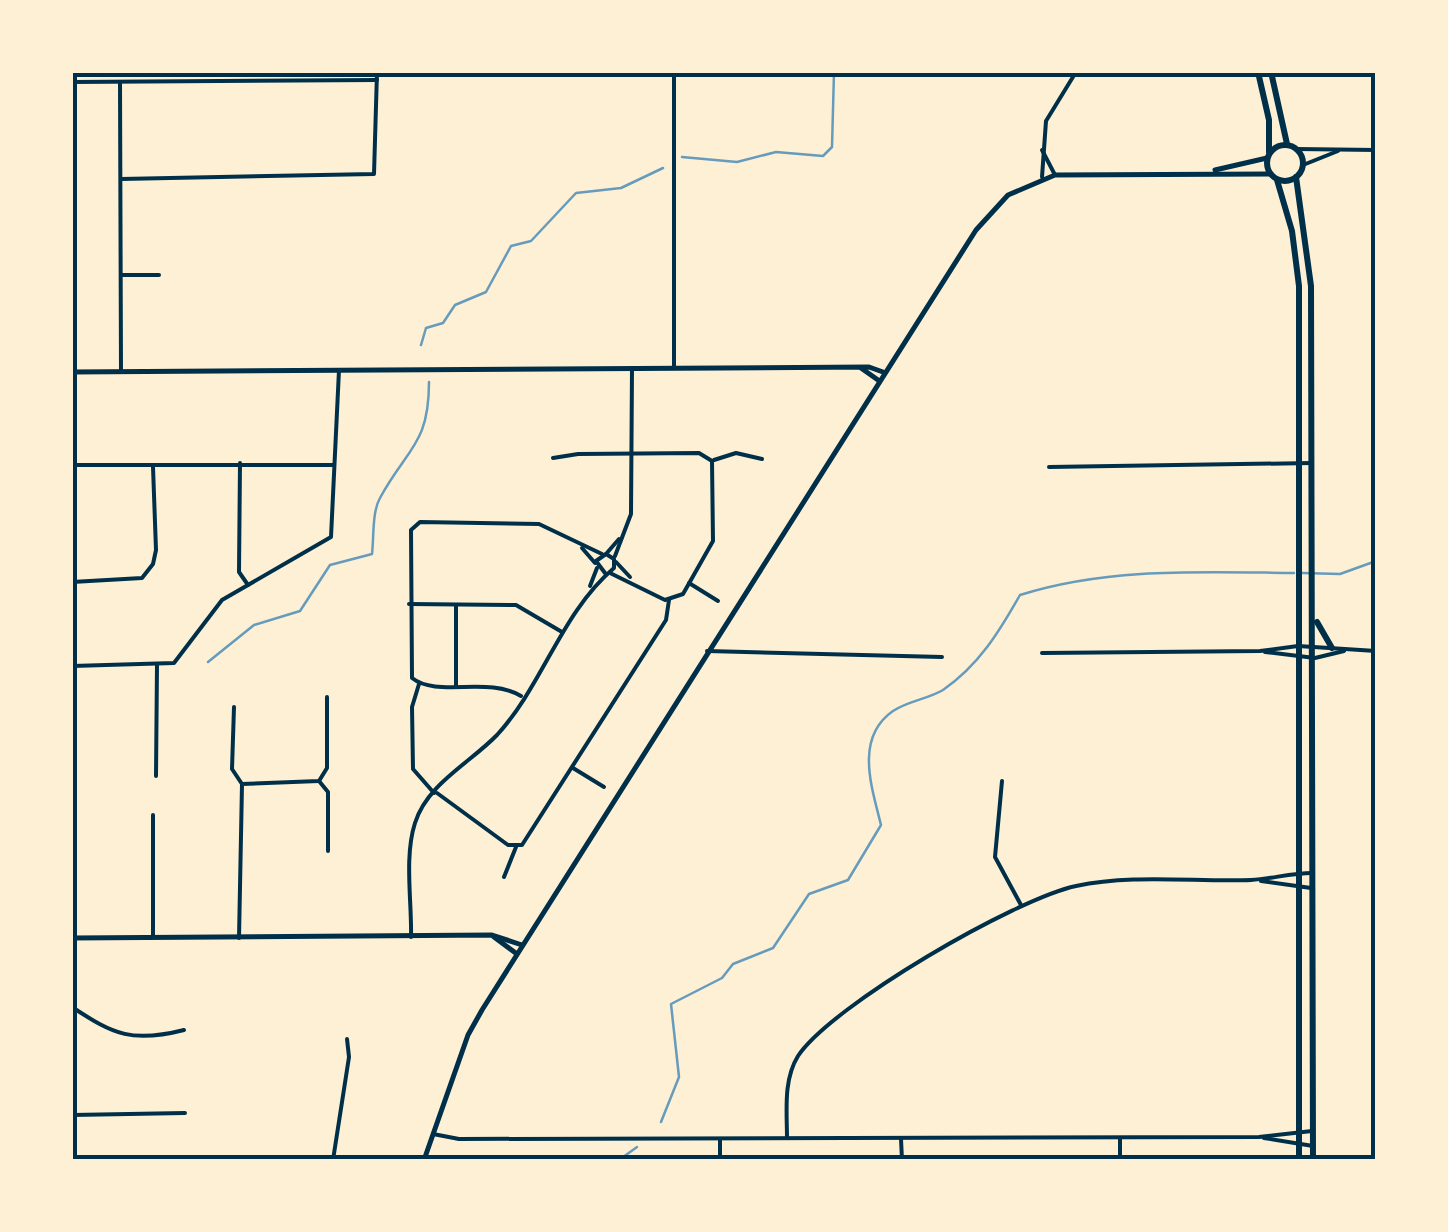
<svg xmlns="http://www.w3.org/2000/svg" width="1448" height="1232" viewBox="0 0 1448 1232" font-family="Bitter,serif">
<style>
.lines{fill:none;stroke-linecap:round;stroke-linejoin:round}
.stream{stroke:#669bbc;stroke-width:2.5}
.minor{stroke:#003049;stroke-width:4}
.secondary{stroke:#003049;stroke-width:5}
.primary{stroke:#003049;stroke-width:6}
.neatline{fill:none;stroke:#003049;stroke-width:4}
</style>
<rect width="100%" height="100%" fill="#fdf0d5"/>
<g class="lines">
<g class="stream">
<path d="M682,157L737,162L776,152L823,156L832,147L834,72"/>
<path d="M421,345L426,328L443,323L455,305L486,292L511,246L531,241L576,193L621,188L663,168"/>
<path d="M1302,573L1340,574L1376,561"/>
<path d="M208,662L254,625L300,611L330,565L372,554C374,537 372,512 380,498C407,448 429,445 429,382"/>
<path d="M661,1122L679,1077L671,1004L722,978L733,964L773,948L809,894L848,880L881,825C872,788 854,738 893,711C908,701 928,699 943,690C979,665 999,632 1020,595C1108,567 1203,572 1294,573"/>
<path d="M619,1160L637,1147"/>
</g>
<g class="minor">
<path d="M674,72V368"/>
<path d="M72,82L377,80"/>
<path d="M120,82L121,372"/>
<path d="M1297,149L1376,150"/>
<path d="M1042,150L1055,175"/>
<path d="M1303,165L1338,151"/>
<path d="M1042,177L1046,121L1076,72"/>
<path d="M121,179L374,174L377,72"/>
<path d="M121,275H159"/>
<path d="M553,458L578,454L699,453L712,461L713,541L683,594L665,600L610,573"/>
<path d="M714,460L736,453L762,459"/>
<path d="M240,463L239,572L248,585"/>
<path d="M72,465H333"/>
<path d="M1049,467L1312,463"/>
<path d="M582,548L595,563"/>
<path d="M606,554L619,539"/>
<path d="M615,556L631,514L632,369"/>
<path d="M616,562L630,577"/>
<path d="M72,582L142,578L153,564L156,550L153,467"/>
<path d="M689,583L718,601"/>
<path d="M590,586L597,568"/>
<path d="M409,604L516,605L562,632"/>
<path d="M456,605V685"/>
<path d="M707,651L942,657"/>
<path d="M1265,652L1315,658L1344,651"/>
<path d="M1042,653L1260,651L1298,646L1376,651"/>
<path d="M72,666L174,663L222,600L331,537L339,370"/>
<path d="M419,684L412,707L413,769L434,793"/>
<path d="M521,696C488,676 437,698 412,678L411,530L420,522L539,524L602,554"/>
<path d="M234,707L232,769L242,784"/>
<path d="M573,768L604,787"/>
<path d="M156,776L157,665"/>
<path d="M319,781L328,792V851"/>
<path d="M1002,781L995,857L1021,905"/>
<path d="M437,793L508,845H522L666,620L669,600"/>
<path d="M153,815V935"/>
<path d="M504,877L516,847"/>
<path d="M1261,881L1311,888"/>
<path d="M411,937C412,902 404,857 415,823C427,784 470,763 497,735C543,685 561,613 614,568V559L606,554L596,561L605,573"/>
<path d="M239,938L242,784L319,781L327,768V697"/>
<path d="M72,1007C114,1035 133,1043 184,1030"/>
<path d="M72,1115L185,1113"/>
<path d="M433,1134L459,1139L1259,1137L1312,1131"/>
<path d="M787,1138C787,1112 783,1080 798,1056C832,1005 1015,899 1076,886C1132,874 1194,882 1251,880C1271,879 1291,873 1312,873"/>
<path d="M1120,1138V1160"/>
<path d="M1264,1138L1313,1146"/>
<path d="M901,1139L902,1160"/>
<path d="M333,1160L349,1057L347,1039"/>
<path d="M720,1160V1139"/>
</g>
<g class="secondary">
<path d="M1215,170L1267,158"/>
<path d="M861,368L878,380"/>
<path d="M72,372L869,367L883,372"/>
<path d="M494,937L517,954"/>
<path d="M72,938L492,935L522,945"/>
<path d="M424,1160L468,1035L482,1010L976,230L1008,195L1055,175L1270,174"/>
</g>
<g class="primary">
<path d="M1258,72L1269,120V152"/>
<path d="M1271,72L1287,144"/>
<circle cx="1285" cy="163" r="18"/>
<path d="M1296,177L1311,286L1313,1160"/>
<path d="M1277,180L1292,231L1299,286V1160"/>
<path d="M1317,622L1332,648"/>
</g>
</g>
<rect width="1448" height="1232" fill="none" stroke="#fdf0d5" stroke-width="150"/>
<rect x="75" y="75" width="1298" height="1082" class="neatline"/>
</svg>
